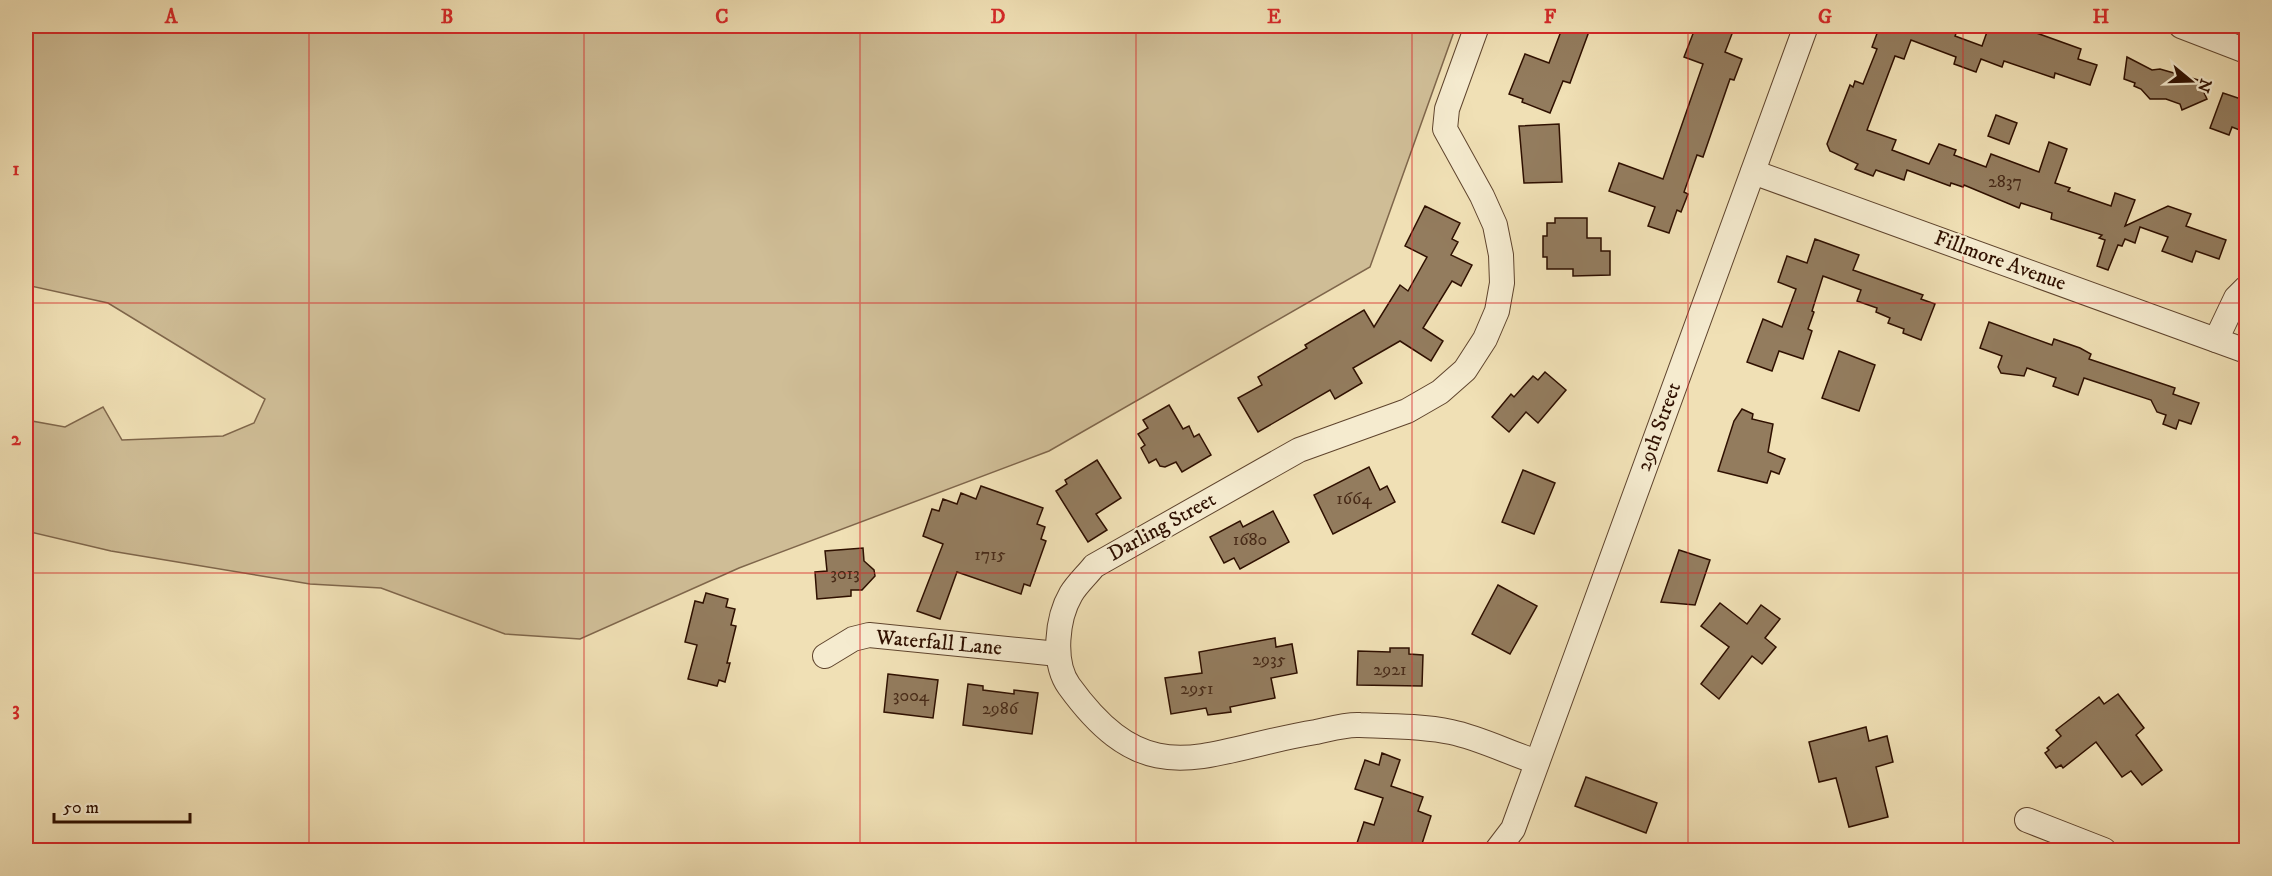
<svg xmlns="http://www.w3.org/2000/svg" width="2272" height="876" viewBox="0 0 2272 876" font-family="'IM FELL DW Pica',serif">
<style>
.green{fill:#cfbd96;stroke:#7f664b;stroke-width:1.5}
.building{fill:#937c5e;stroke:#2f1000;stroke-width:1.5}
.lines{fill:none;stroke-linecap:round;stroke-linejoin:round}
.minor-casing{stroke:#5f442d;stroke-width:26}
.minor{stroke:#f5ebcf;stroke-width:24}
.grid{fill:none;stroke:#d62828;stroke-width:1.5;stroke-opacity:0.55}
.labels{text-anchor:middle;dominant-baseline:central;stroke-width:4.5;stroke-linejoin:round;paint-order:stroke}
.number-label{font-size:18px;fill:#482b18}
.street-label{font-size:21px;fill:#2f1000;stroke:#f5ebcf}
.neatline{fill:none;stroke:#d62828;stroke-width:2}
.grid-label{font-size:20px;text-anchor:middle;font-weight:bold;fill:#d62828}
</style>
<rect width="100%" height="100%" fill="#f0e0b5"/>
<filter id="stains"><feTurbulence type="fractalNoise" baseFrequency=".00333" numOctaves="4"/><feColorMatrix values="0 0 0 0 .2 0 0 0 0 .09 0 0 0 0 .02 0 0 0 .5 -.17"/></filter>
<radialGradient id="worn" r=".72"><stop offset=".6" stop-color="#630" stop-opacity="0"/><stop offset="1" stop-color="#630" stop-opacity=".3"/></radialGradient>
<path class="green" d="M26,26H1456L1370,267L1049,451L739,568L580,639L505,634L381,588L310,584L111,551L26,531V420L65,427L103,407L122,440L223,436L254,423L265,399L108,303L26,285Z"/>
<g class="building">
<path d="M1563,26H1591L1570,83L1563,81L1550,113L1522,102L1523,99L1509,94L1525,54L1549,63Z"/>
<path d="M1696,26H1735L1725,52L1742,59L1734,80L1730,79L1703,157L1697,155L1684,192L1688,194L1681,212L1677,210L1669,233L1648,226L1655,207L1609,191L1619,163L1663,179L1703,64L1684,57Z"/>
<path d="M1876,26H1959L1955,36L1982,46L1988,29L1994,31L1997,26H2017L2081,49L2078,59L2097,65L2090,85L2055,73L2054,78L2004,61L2002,67L1981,59L1976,72L1954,64L1956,57L1911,40L1904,59L1895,56L1867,130L1896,140L1892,150L1929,164L1939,144L1956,150L1954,155L1986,167L1991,154L2039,172L2049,142L2067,149L2055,183L2070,188L2068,191L2111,206L2115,193L2135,200L2125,226L2168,206L2191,214L2186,226L2226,240L2219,259L2196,251L2192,262L2162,251L2168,237L2140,227L2135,243L2125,239L2122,246L2118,245L2108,270L2097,266L2105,240L2099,238L2102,235L2051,219L2052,213L2021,203L2019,208L1964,185L1963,187L1951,183L1950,186L1907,170L1904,180L1876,170L1873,176L1855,169L1858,164L1830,151L1827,144L1850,85L1853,87L1855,81L1863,84L1877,49L1872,47L1879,28Z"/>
<path d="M2127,57L2152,70L2160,69L2198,80L2207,99L2182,110L2180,104L2166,99H2150L2141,89L2134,86L2135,83L2124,79Z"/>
<path d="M2223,93L2247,101V133L2232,127L2229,135L2210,128Z"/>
<path d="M1996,115L2017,123L2009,144L1988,136Z"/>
<path d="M1559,124L1562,182L1524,183L1519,126Z"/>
<path d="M1425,206L1460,223L1452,239L1458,242L1451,255L1472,265L1461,286L1452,281L1423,328L1443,341L1431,361L1400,341L1353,368L1362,383L1335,399L1330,390L1258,432L1238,398L1262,385L1258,377L1307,348L1305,345L1364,310L1374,327L1400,285L1408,291L1427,257L1405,246Z"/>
<path d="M1555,218H1587V238H1601V251H1610V275L1573,276V269H1547V257H1543V236H1547V223H1555Z"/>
<path d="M1815,239L1859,255L1853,270L1923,295L1921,299L1935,304L1921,340L1903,333L1904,329L1888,323L1890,318L1876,312L1877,308L1857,301L1861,290L1823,276L1812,311L1814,312L1808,329L1812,331L1803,359L1779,351L1772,371L1747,362L1763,319L1782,327L1796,289L1778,282L1787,256L1807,263Z"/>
<path d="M1989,322L2052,345L2054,339L2080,348L2091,354L2089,359L2175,388L2173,394L2199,403L2191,424L2179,420L2176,429L2163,424L2166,415L2157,412L2151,400L2084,378L2078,395L2053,386L2056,378L2027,368L2024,376L2001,373L1998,367L2002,356L1980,348Z"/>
<path d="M1839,351L1875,365L1859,411L1822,398Z"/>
<path d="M1545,372L1566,390L1538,423L1526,412L1509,432L1492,417L1511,394L1514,397L1533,376L1538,380Z"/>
<path d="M1169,405L1183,429L1189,426L1194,437L1199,434L1211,455L1182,472L1176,462L1165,467L1160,466L1156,459L1149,463L1141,448L1145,445L1138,434L1148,428L1143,420Z"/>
<path d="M1742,409L1753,414L1752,419L1773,424L1768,452L1785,459L1779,474L1771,471L1767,483L1718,471L1734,421Z"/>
<path d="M1097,460L1121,498L1096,514L1107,530L1088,542L1056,491L1067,484L1065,480Z"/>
<path d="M1369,467L1380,490L1387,486L1395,502L1333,534L1314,495Z"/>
<path d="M1523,470L1555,483L1534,534L1502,522Z"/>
<path d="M981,486L1043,508L1037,524L1045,527L1041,539L1046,541L1030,586L1024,584L1021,594L957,572L940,619L917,611L943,544L923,536L932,509L939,511L943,499L957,504L961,493L976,499Z"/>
<path d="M1273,511L1289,542L1240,569L1234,558L1224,563L1210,537L1240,521L1243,527Z"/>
<path d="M863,548L864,561L874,570L875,576L862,590H851V596L817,599L815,572L827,571L825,551Z"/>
<path d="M1679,550L1710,560L1695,605L1661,602Z"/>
<path d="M1498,585L1537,606L1510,654L1472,634Z"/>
<path d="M706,593L728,599L726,607L735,609L731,625L736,626L727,663H730L725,682L719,680L717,686L688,679L697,645L685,642L695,601L703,603Z"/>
<path d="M1720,603L1747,624L1761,605L1780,619L1765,638L1776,647L1762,664L1752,656L1719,699L1701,684L1729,647L1701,626Z"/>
<path d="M1275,638L1276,647L1292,644L1297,673L1271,678L1275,698L1230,707L1231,712L1208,715L1206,708L1171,714L1165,678L1202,673L1199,652Z"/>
<path d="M1390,648H1409V654L1423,655L1422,686L1357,685L1358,651L1390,652Z"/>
<path d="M888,674L938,680L933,718L884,712Z"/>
<path d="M968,684L983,686V690L1014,694V690L1038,693L1032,734L963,725Z"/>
<path d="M2118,694L2144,728L2136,735L2162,770L2142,785L2131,771L2122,777L2096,742L2063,768L2061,765L2056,768L2045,753L2049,750L2047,748L2061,736L2056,730L2099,697L2104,704Z"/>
<path d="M1866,727L1869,741L1887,736L1893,762L1876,767L1888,817L1849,827L1836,778L1819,782L1809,742Z"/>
<path d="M1382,753L1400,760L1391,786L1423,797L1418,811L1431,816L1420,850H1370L1356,846L1364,822L1374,825L1383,798L1355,789L1365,760L1379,765Z"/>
<path d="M1586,777L1657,803L1646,833L1575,806Z"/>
</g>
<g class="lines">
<defs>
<g id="minor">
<path d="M1477,26L1447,109L1445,129L1482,196L1495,225L1501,255L1502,283L1497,311L1485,339L1465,370L1440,392L1407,411L1299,450L1094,566C1087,575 1077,584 1071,594C1057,618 1052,662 1069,686C1150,798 1204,750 1316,732C1330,729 1346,724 1360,725C1389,726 1423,726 1451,732C1480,738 1509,753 1537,762"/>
<path d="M2181,26L2246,51"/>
<path d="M1753,172L2246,351"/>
<path d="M2216,340L2236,298L2246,288"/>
<path d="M825,656L853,639L869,635L1058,654"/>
<path d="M2027,820L2104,850"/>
<path d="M1497,850L1513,829L1806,26"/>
</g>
</defs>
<use href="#minor" class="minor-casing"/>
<use href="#minor" class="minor"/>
</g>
<path class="grid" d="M309,26V850M584,26V850M860,26V850M1136,26V850M1412,26V850M1688,26V850M1963,26V850M26,303H2246M26,573H2246"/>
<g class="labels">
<g class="number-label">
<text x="2005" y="182">2837</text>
<text x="1354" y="499">1664</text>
<text x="1250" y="540">1680</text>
<text x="990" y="555">1715</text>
<text x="845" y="574">3013</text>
<text x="1269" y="660">2935</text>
<text x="1390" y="670">2921</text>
<text x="1197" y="689">2951</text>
<text x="911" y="696">3004</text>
<text x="1000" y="709">2986</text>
</g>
<g class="street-label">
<text transform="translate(2000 261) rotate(20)">Fillmore Avenue</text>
<text transform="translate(1659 427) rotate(-70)">29th Street</text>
<text transform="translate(1162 527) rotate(-29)">Darling Street</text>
<text transform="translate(939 643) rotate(5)">Waterfall Lane</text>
</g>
</g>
<rect width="2272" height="876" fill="none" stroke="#f0e0b5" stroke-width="66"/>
<g transform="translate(2191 81) rotate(109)" stroke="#f5ebcf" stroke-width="4.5" paint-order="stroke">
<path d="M0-4.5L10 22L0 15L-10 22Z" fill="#2f1000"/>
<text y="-9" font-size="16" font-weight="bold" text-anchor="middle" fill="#2f1000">N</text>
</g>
<path d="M54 813v9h136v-9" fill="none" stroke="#2f1000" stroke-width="3"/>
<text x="63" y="813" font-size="18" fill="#2f1000" stroke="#f5ebcf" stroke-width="4.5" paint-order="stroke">50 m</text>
<rect x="33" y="33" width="2206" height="810" class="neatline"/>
<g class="grid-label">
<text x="171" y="23">A</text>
<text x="447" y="23">B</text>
<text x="722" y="23">C</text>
<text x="998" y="23">D</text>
<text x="1274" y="23">E</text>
<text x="1550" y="23">F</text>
<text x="1825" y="23">G</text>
<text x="2101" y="23">H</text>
<text x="16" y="175">1</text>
<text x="16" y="445">2</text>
<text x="16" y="715">3</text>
</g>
<rect width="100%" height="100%" filter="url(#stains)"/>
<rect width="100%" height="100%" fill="url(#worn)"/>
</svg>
